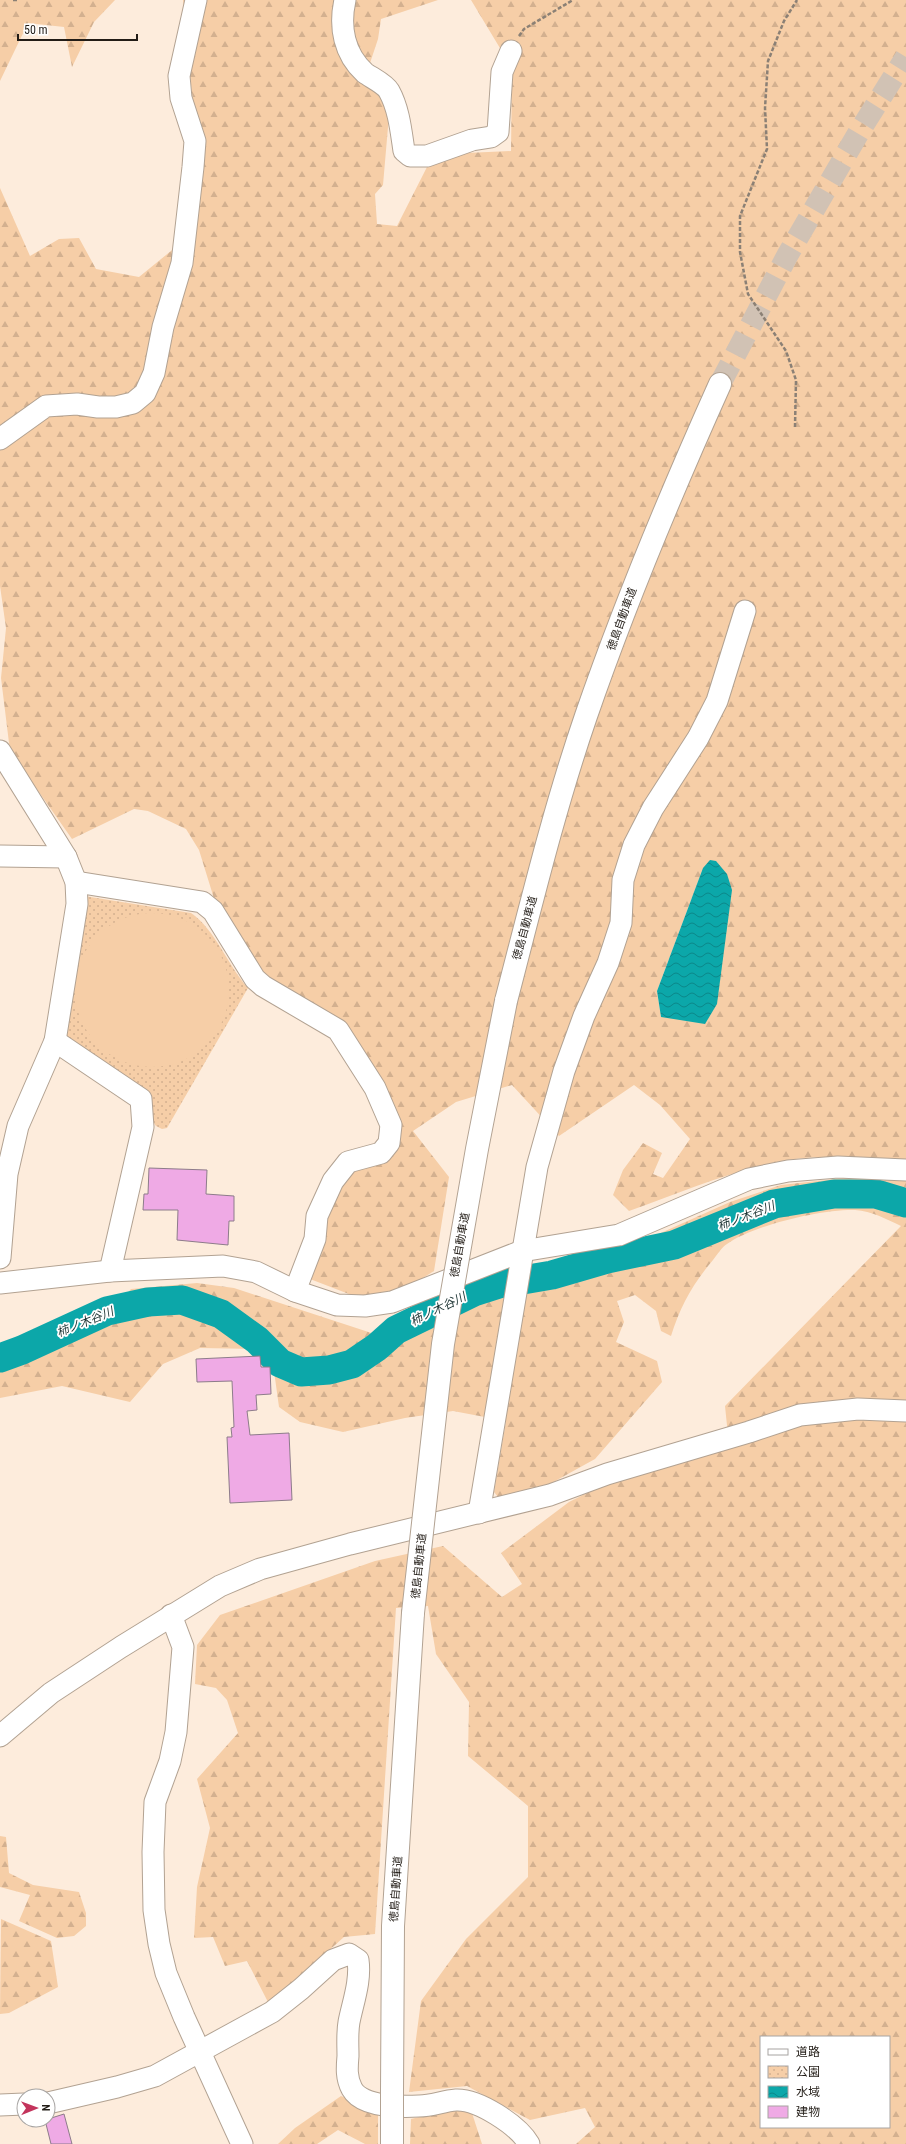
<svg xmlns="http://www.w3.org/2000/svg" width="906" height="2144" viewBox="0 0 906 2144" font-family="'Roboto Condensed','Noto Sans JP',sans-serif">
<style>
.forest{fill:url(#forest-firs);fill-rule:evenodd}
.park{fill:url(#park-dots)}
.pitch{fill:#f6cea7}
.water{fill:url(#water-waves)}
.lines{fill:none;stroke-linecap:round;stroke-linejoin:round}
.river{stroke:#0ca7a9;stroke-width:29}
.building{fill:#efaae5;stroke:#8d7c8a}
.highway-tunnel{stroke:#d1c2b4;stroke-width:22;stroke-dasharray:22 11;stroke-linecap:butt}
.minor-casing{stroke:#b2a292;stroke-width:23}
.highway-casing{stroke:#b2a292;stroke-width:24}
.path{stroke:#8b8075;stroke-width:2.5;stroke-dasharray:4 2;stroke-linecap:butt}
.minor{stroke:#fff;stroke-width:21}
.highway{stroke:#fff;stroke-width:22}
.highway-bridge-casing{stroke:#b2a292;stroke-width:24;stroke-linecap:butt}
.highway-bridge{stroke:#fff;stroke-width:22}
.labels{text-anchor:middle;dominant-baseline:central;stroke-width:3.5;stroke-linejoin:round;paint-order:stroke}
.street-label{font-size:11px;fill:#221c16;stroke:#fff}
.water-label{font-size:12px;font-style:italic;fill:#1d3434;stroke:#fff}
</style>
<defs>
<pattern id="forest-firs" width="22" height="20" patternUnits="userSpaceOnUse"><rect width="22" height="20" fill="#f6cea7"/><path d="M5 1l3.5 6h-7zM16 11l3.5 6h-7z" fill="#d3b08f"/></pattern>
<pattern id="park-dots" width="8" height="8" patternUnits="userSpaceOnUse"><rect width="8" height="8" fill="#f6cea7"/><path d="M2 2h.1M6 6h.1" fill="none" stroke="#d3b08f" stroke-width="1.8" stroke-linecap="round"/></pattern>
<pattern id="water-waves" width="16" height="10" patternUnits="userSpaceOnUse"><rect width="16" height="10" fill="#0ca7a9"/><path d="M0 5q4-4 8 0t8 0" fill="none" stroke="#0c8789"/></pattern>
</defs>
<rect width="100%" height="100%" fill="#fdecdc"/>
<g class="forest">
<path d="M0,0H115L94,22L72,67L64,27L28,23L0,81Z"/>
<path d="M183,0H438L381,19L378,39L368,69L390,104L383,185L375,194L377,224L397,226L427,167L466,153L511,151L512,68L471,0H906V1162C866,1159 821,1153 782,1161C730,1171 679,1193 629,1211L613,1195L623,1170L643,1143L662,1153L653,1174L663,1178L690,1139L660,1105L634,1085L559,1136L512,1085L456,1102L413,1131L449,1177L434,1271L407,1288L382,1295L354,1296L310,1279L336,1189L354,1170L383,1160L400,1140L384,1086L362,1048L337,1017L295,996L264,976L216,905L199,850L186,829L148,811L134,809L72,839L10,751L1,678L6,628L0,586V188L30,256L59,239L79,238L96,269L139,277L193,233L194,110L188,59ZM703,868L661,1017L657,991Z"/>
<path d="M853,1177L906,1181V2144H576L595,2127L585,2108L530,2120L467,2086L409,2092L421,2001L466,1939L528,1877V1806L468,1756L469,1702L436,1654L428,1606L396,1608L375,1934L344,1937L269,2004L247,1961L225,1966L213,1937L194,1938L197,1887L210,1828L197,1779L238,1733L227,1700L216,1688L195,1684L197,1645L220,1615L375,1561L443,1546L502,1597L522,1584L501,1553L569,1502L621,1476L729,1445L725,1406L901,1226C886,1219 872,1211 855,1210C822,1209 754,1225 727,1244C722,1247 717,1255 713,1260C692,1285 681,1305 671,1336L661,1331L656,1311L635,1295L617,1301L624,1322L616,1342L657,1361L662,1382L595,1459L548,1485L498,1497L494,1492L506,1421L453,1411L405,1418L343,1432L300,1422L279,1407L274,1371L268,1358L257,1349L200,1348L163,1364L130,1402L62,1386L0,1398V1363L103,1321L131,1289L197,1283L234,1288L399,1342L476,1298L578,1276L654,1236L730,1202L781,1185ZM761,2037H889V2127H761Z"/>
<path d="M0,1836L6,1837L9,1873L33,1885L79,1892L86,1913V1926L74,1936L57,1938L19,1921L30,1895L0,1887Z"/>
<path d="M1,1919L51,1941L58,1987L9,2013L0,2014Z"/>
<path d="M341,2096L378,2112V2144H365L338,2130L317,2144H278L295,2128Z"/>
<path d="M459,2107L471,2110L482,2144H410L411,2119Z"/>
</g>
<path class="park" d="M84,896L191,913C215,929 228,966 248,988L167,1128L162,1129L156,1126L151,1119L72,1048L64,1034Z"/>
<circle class="pitch" cx="152" cy="990" r="77"/>
<path class="water" d="M710,860L716,861L727,874L732,890L717,1004L705,1024L661,1017L657,991L703,868Z"/>
<g class="lines">
<path class="river" d="M0,1358L22,1350L107,1311L148,1302L182,1300L221,1314L257,1340L280,1363L301,1372L329,1370L352,1364L377,1347L396,1330L474,1292L499,1284L552,1275L607,1259L674,1245L774,1204L834,1194H876L906,1203"/>
</g>
<g class="building">
<path d="M149,1168L207,1170L206,1194L234,1196V1221H229L228,1245L177,1240L178,1210H143L144,1194H148Z"/>
<path d="M260,1356L261,1367H270L271,1394L256,1395L257,1410L247,1411L250,1435L289,1433L292,1500L230,1503L227,1437H232L231,1428L234,1427L232,1381L197,1382L196,1359Z"/>
<path d="M64,2114L72,2144H51L45,2120Z"/>
</g>
<g class="lines">
<path class="highway-tunnel" d="M720,384L787,256L859,132L906,57"/>
<defs>
<g id="minor">
<path d="M345,0C339,27 344,54 365,73C372,78 385,84 389,91C399,109 401,131 404,151L410,156H427L472,140L491,137L498,132L502,72L511,51"/>
<path d="M0,439L46,406L77,404L98,407H116L133,403L145,393L154,373L163,327L182,263L193,167L195,141L181,98L179,76L196,0"/>
<path d="M0,751L66,857L76,882L77,904L55,1041L18,1126L7,1174L0,1258"/>
<path d="M0,856L66,857"/>
<path d="M76,882L202,902L213,911L255,979L263,986L338,1030L375,1088L391,1125L389,1143L381,1153L348,1162L333,1181L317,1216L315,1239L295,1291"/>
<path d="M55,1041L141,1099L143,1127L110,1271"/>
<path d="M0,1283L110,1271L223,1266L256,1272L295,1291L337,1305L365,1306L392,1302L522,1251L619,1235L749,1179L788,1171L838,1167L906,1170"/>
<path d="M479,1513L537,1167L564,1071L584,1016L608,963L621,923L623,880L634,845L653,808L698,738L717,701L745,611"/>
<path d="M171,1615L183,1647L176,1732L170,1761L155,1802L153,1852L154,1910L159,1944L166,1973L184,2017L242,2144"/>
<path d="M0,1736L51,1693L121,1647L220,1586L260,1569L350,1544L550,1495L607,1474L749,1432L800,1415L858,1409L906,1411"/>
<path d="M48,2103L117,2087L155,2076L272,2012L301,1989L333,1960L349,1954L358,1960C361,1981 353,2002 349,2022C347,2033 348,2045 348,2056C347,2067 346,2078 352,2089C362,2107 401,2107 419,2106C432,2106 443,2101 456,2100C478,2099 518,2125 529,2144"/>
<path d="M0,2105L24,2104"/>
</g>
<g id="highway">
<path d="M506,1001C531,905 554,809 586,716C625,603 671,493 720,384"/>
<path d="M392,2091L393,1926L413,1613"/>
</g>
</defs>
<use href="#minor" class="minor-casing"/>
<use href="#highway" class="highway-casing"/>
<g class="path">
<path d="M13,0H19"/>
<path d="M519,36L524,29L573,0"/>
<path d="M795,427L796,380L786,351L748,294L740,252V216L767,149L765,108L768,61L784,21L797,0"/>
</g>
<use href="#minor" class="minor"/>
<use href="#highway" class="highway"/>
<defs>
<g id="highway-bridge">
<path d="M413,1613L443,1344L477,1149L506,1001"/>
<path d="M392,2091V2144"/>
</g>
</defs>
<use href="#highway-bridge" class="highway-bridge-casing"/>
<use href="#highway-bridge" class="highway-bridge"/>
</g>
<g class="labels">
<g class="street-label">
<text transform="translate(622 619) rotate(-70)">徳島自動車道</text>
<text transform="translate(525 928) rotate(-75)">徳島自動車道</text>
<text transform="translate(460 1245) rotate(-80)">徳島自動車道</text>
<text transform="translate(419 1566) rotate(-84)">徳島自動車道</text>
<text transform="translate(396 1889) rotate(-86)">徳島自動車道</text>
</g>
<g class="water-label">
<text transform="translate(746 1216) rotate(-21)">柿ノ木谷川</text>
<text transform="translate(438 1309) rotate(-26)">柿ノ木谷川</text>
<text transform="translate(85 1322) rotate(-22)">柿ノ木谷川</text>
</g>
</g>
<rect x="760" y="2036" width="130" height="92" fill="#ffffff" stroke="#a7a4a2"/>
<rect x="768" y="2049" width="20" height="6" fill="#ffffff" stroke="#a7a4a2"/>
<text x="796" y="2056" font-size="12" fill="#221c16">道路</text>
<rect x="768" y="2066" width="20" height="12" fill="url(#park-dots)" stroke="#a7a4a2"/>
<text x="796" y="2076" font-size="12" fill="#221c16">公園</text>
<rect x="768" y="2086" width="20" height="12" fill="url(#water-waves)" stroke="#a7a4a2"/>
<text x="796" y="2096" font-size="12" fill="#221c16">水域</text>
<rect x="768" y="2106" width="20" height="12" fill="#efaae5" stroke="#a7a4a2"/>
<text x="796" y="2116" font-size="12" fill="#221c16">建物</text>
<g transform="translate(36 2108) rotate(89)"><circle r="19" fill="#ffffff" stroke="#a7a4a2"/>
<path d="M0-3L7 15L0 10L-7 15Z" fill="#c3345c"/>
<text y="-6" font-size="11" font-weight="bold" text-anchor="middle" fill="#221c16">N</text>
</g>
<path d="M18 34v6h119v-6" fill="none" stroke="#221c16" stroke-width="2"/>
<text x="24" y="34" font-size="12" fill="#221c16" stroke="#ffffff" stroke-width="3" paint-order="stroke">50 m</text>
</svg>
